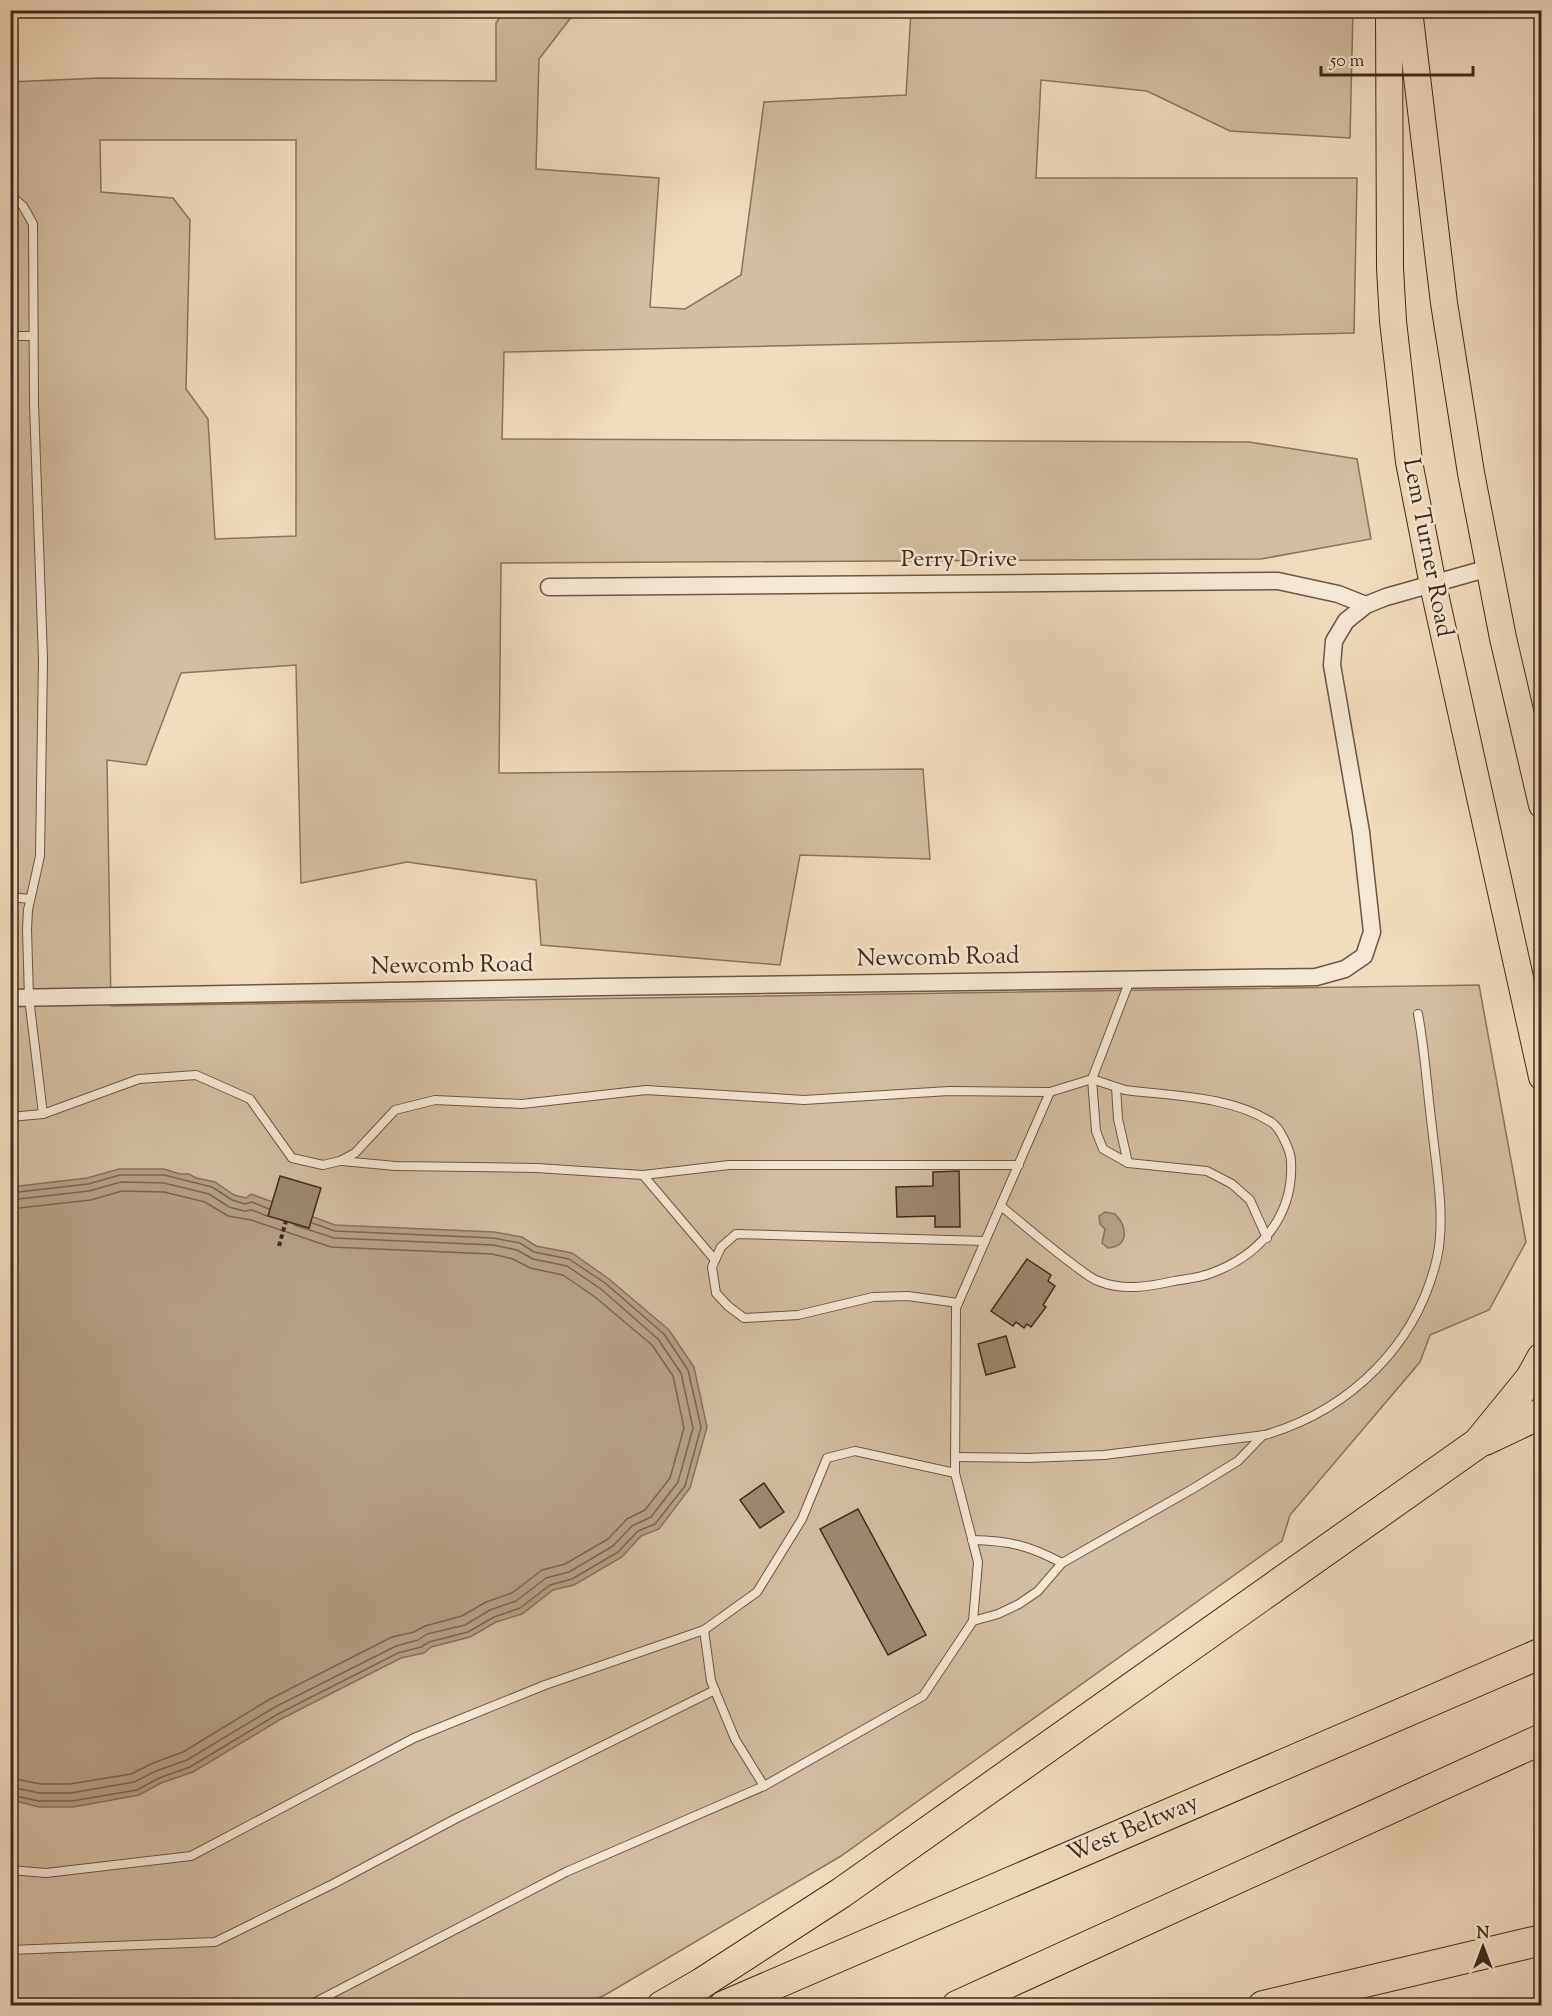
<svg xmlns="http://www.w3.org/2000/svg" width="1552" height="2016" viewBox="0 0 1552 2016" font-family="'Sorts Mill Goudy',serif">
<style>
.green{fill:#d2bea3;stroke:#897460;stroke-width:1.5;fill-rule:evenodd}
.water{fill:#b49f87;stroke:#86705d;stroke-width:1.5}
.lines{fill:none;stroke-linecap:round;stroke-linejoin:round}
.shore{stroke:#7a6452;stroke-width:1.5}
.building{fill:#9c8771;stroke:#402a1d;stroke-width:1.5}
.service-casing{stroke:#6c5645;stroke-width:10}
.minor-casing{stroke:#6c5645;stroke-width:19}
.primary-casing{stroke:#402a1d;stroke-width:28}
.motorway-casing{stroke:#402a1d;stroke-width:32}
.path{stroke:#402a1d;stroke-width:4;stroke-dasharray:4.5 3;stroke-linecap:butt}
.service{stroke:#f5e8d5;stroke-width:8}
.minor{stroke:#f5e8d5;stroke-width:16}
.primary{stroke:#f0dcbe;stroke-width:26}
.motorway{stroke:#f0dcbe;stroke-width:30}
.labels{text-anchor:middle;dominant-baseline:central;stroke-width:5;stroke-linejoin:round;paint-order:stroke}
.street-label{font-size:24px;fill:#402a1d;stroke:#f5e8d5}
</style>
<rect width="100%" height="100%" fill="#f0dcbe"/>
<filter id="stains"><feTurbulence type="fractalNoise" baseFrequency=".00333" numOctaves="4"/><feColorMatrix values="0 0 0 0 .2 0 0 0 0 .09 0 0 0 0 .02 0 0 0 .5 -.17"/></filter>
<radialGradient id="worn" r=".72"><stop offset=".6" stop-color="#630" stop-opacity="0"/><stop offset="1" stop-color="#630" stop-opacity=".3"/></radialGradient>
<path class="green" d="M504,11H576L539,59L536,169L659,178L650,307L685,309L741,275L764,102L906,95L911,11H1353L1350,138L1230,131L1147,91L1041,80L1036,178H1357L1354,333L504,352L502,439L1249,442L1357,459L1371,539L1261,559L501,563L499,773L923,769L930,859L800,855L780,965L541,945L536,880L407,862L301,883L296,665L181,673L146,765L107,760L111,1006L1479,985L1526,1242L1489,1310L1430,1335L1420,1362L1290,1515L1282,1541L841,1856L605,1995L583,2005H11L10,82L100,78L496,81V23ZM100,140H296V536L215,539L208,419L186,389L190,220L173,198L101,192Z"/>
<g class="water">
<path d="M119,1169H164L180,1174H189L196,1178L215,1182L234,1195L246,1198L251,1194L335,1225L494,1232L522,1237L536,1246L572,1253L609,1279L669,1330L694,1367L707,1427L690,1488L659,1529L641,1536L622,1557L574,1585L553,1590L522,1614L496,1622L470,1637L431,1647L424,1653L401,1658L281,1719L193,1772L161,1783L139,1795L73,1807H39L11,1800V1187L87,1178Z"/>
<path d="M1105,1212L1115,1214C1127,1226 1130,1246 1108,1248L1102,1243L1105,1229L1100,1224L1099,1216Z"/>
</g>
<g class="lines">
<g class="shore">
<path d="M10,1193L88,1184L120,1175H164L212,1187L232,1200L245,1204L252,1202L269,1209"/>
<path d="M10,1200L89,1191L121,1182L164,1183L209,1194L229,1207L244,1211L252,1210L267,1216"/>
<path d="M10,1209L91,1200L122,1191L164,1192L205,1202L228,1216L251,1220L331,1247L492,1254L513,1259L530,1268L563,1275L595,1297L652,1345L673,1376L684,1428L670,1478L645,1510L627,1519L608,1539L565,1564L542,1570L512,1593L486,1602L462,1616L425,1626L414,1632L392,1637L270,1699L183,1752L153,1763L131,1774L70,1784H41L10,1778"/>
<path d="M10,1787L40,1793H71L134,1782L156,1771L187,1760L275,1707L396,1646L418,1640L427,1634L465,1625L490,1610L516,1601L546,1578L569,1572L613,1546L632,1526L651,1517L678,1482L693,1428L681,1373L658,1339L601,1289L567,1266L533,1259L517,1250L493,1245L334,1238L294,1225"/>
<path d="M10,1795L39,1801H72L137,1790L159,1778L190,1767L278,1714L398,1653L421,1647L429,1642L468,1632L494,1617L520,1608L550,1585L572,1579L618,1552L638,1531L655,1524L685,1486L701,1427L688,1370L664,1334L605,1283L569,1259L534,1252L520,1243L493,1238L335,1231L312,1223"/>
</g>
</g>
<g class="building">
<path d="M959,1171L960,1227H935V1216L897,1217L896,1187L933,1186V1172Z"/>
<path d="M280,1176L321,1188L309,1228L268,1216Z"/>
<path d="M1027,1259L1051,1275L1048,1281L1055,1286L1043,1305L1046,1307L1031,1327L1027,1324L1024,1328L1016,1322L1013,1326L991,1311Z"/>
<path d="M1006,1336L1015,1367L986,1375L978,1344Z"/>
<path d="M764,1483L784,1512L760,1528L740,1500Z"/>
<path d="M858,1509L926,1635L888,1655L820,1529Z"/>
</g>
<g class="lines">
<defs>
<g id="service">
<path d="M10,195L23,206L33,224L34,404L43,659L40,856L28,910L27,929L29,998L43,1114"/>
<path d="M10,336H33"/>
<path d="M10,897L30,899"/>
<path d="M10,1117L43,1114L139,1079L196,1075L250,1099L292,1158L323,1165L340,1161L355,1153L395,1110L435,1100L522,1104L646,1090L804,1100L949,1091L1050,1092"/>
<path d="M342,1161L395,1166L537,1168L643,1175L715,1260"/>
<path d="M1128,1163L1207,1171L1232,1184L1250,1200L1267,1238"/>
<path d="M643,1175L729,1165H1019"/>
<path d="M1001,1206C1025,1226 1049,1247 1075,1266C1082,1271 1090,1278 1098,1281C1123,1291 1148,1287 1174,1281C1185,1279 1198,1278 1209,1274C1260,1256 1294,1216 1291,1161C1291,1152 1280,1127 1271,1122C1230,1096 1173,1096 1125,1090L1092,1079L1096,1131L1103,1149L1128,1163L1118,1119L1116,1087"/>
<path d="M958,1303L908,1296L873,1297L798,1315L744,1318L728,1306L716,1293L712,1267L721,1247L736,1234L985,1241"/>
<path d="M955,1457L1028,1458L1104,1455L1265,1435C1350,1410 1417,1345 1437,1258C1446,1218 1436,1167 1432,1127C1427,1089 1425,1051 1418,1014"/>
<path d="M972,1540C1010,1541 1028,1545 1062,1563"/>
<path d="M973,1621L998,1614L1019,1604L1038,1591L1062,1563L1194,1488L1238,1461L1263,1435"/>
<path d="M704,1630L711,1681L735,1739L764,1786"/>
<path d="M10,1870L46,1873L191,1856L414,1738L545,1685L704,1630L757,1592L802,1519L827,1458L855,1451L955,1473"/>
<path d="M10,1950L215,1942L333,1884L455,1819L715,1690"/>
<path d="M308,2006L566,1872L764,1786L923,1696L973,1621L978,1562L955,1473L956,1308L1050,1092L1092,1079L1130,980"/>
</g>
<g id="minor">
<path d="M549,587L1278,581L1338,594L1366,605"/>
<path d="M10,998L601,987L1316,977L1345,969L1364,956L1372,932L1361,832L1332,665L1334,641L1346,621L1366,605L1386,597L1489,568"/>
</g>
<g id="primary">
<path d="M1389,10L1390,268L1393,321L1409,462L1433,585L1542,1077"/>
<path d="M1409,10L1444,303L1471,473L1503,638L1542,805"/>
</g>
<g id="motorway">
<path d="M1485,1440L1542,1413"/>
<path d="M662,2006L702,1983L841,1893L1478,1443L1531,1378L1542,1358"/>
<path d="M724,2006L1542,1653"/>
<path d="M957,2006L1542,1739"/>
<path d="M1263,2006L1542,1940"/>
</g>
</defs>
<use href="#service" class="service-casing"/>
<use href="#minor" class="minor-casing"/>
<use href="#primary" class="primary-casing"/>
<use href="#motorway" class="motorway-casing"/>
<path class="path" d="M279,1246L286,1221"/>
<use href="#service" class="service"/>
<use href="#minor" class="minor"/>
<use href="#primary" class="primary"/>
<use href="#motorway" class="motorway"/>
</g>
<g class="labels">
<g class="street-label">
<text transform="translate(1427 548) rotate(79)">Lem Turner Road</text>
<text x="959" y="560">Perry Drive</text>
<text transform="translate(938 958) rotate(-1)">Newcomb Road</text>
<text transform="translate(452 966) rotate(-1)">Newcomb Road</text>
<text transform="translate(1133 1829) rotate(-23)">West Beltway</text>
</g>
</g>
<rect width="1552" height="2016" fill="none" stroke="#f0dcbe" stroke-width="36"/>
<rect x="12" y="12" width="1528" height="1992" fill="none" stroke="#402a1d" stroke-width="3"/>
<rect x="18" y="18" width="1516" height="1980" fill="none" stroke="#402a1d" stroke-width="1.5"/>
<g transform="translate(1483 1947)" stroke="#f5e8d5" stroke-width="4.5" paint-order="stroke">
<path d="M0-4.5L10 22L0 15L-10 22Z" fill="#402a1d"/>
<text y="-9" font-size="16" font-weight="bold" text-anchor="middle" fill="#402a1d">N</text>
</g>
<path d="M1321 66v9h152v-9" fill="none" stroke="#402a1d" stroke-width="3"/>
<text x="1330" y="66" font-size="18" fill="#402a1d" stroke="#f5e8d5" stroke-width="4.5" paint-order="stroke">50 m</text>
<rect width="100%" height="100%" filter="url(#stains)"/>
<rect width="100%" height="100%" fill="url(#worn)"/>
</svg>
